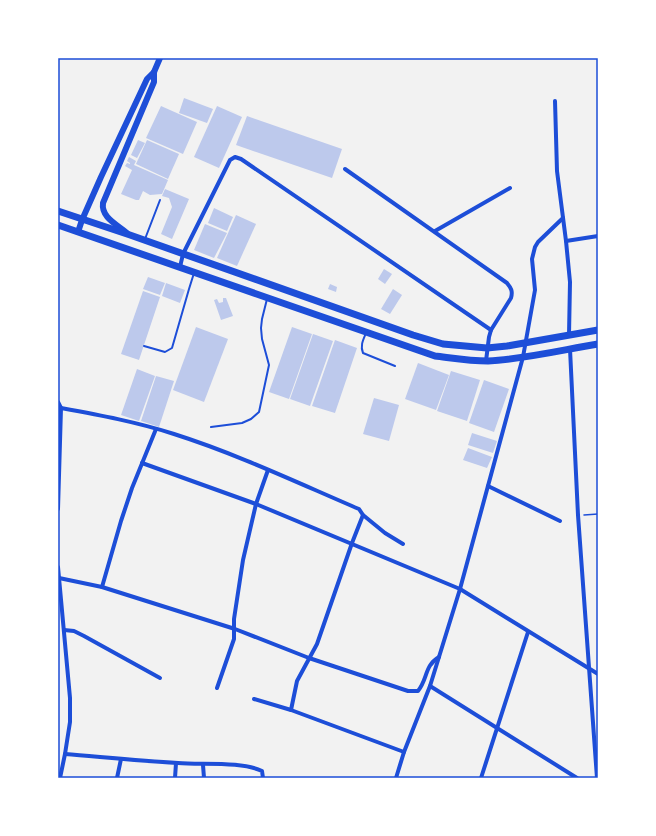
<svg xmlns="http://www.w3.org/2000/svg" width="656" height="836" viewBox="0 0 656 836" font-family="'DM Sans',sans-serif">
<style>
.building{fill:#bdc9ec}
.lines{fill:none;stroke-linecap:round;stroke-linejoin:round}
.path{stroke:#1d4ed8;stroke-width:1.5}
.service{stroke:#1d4ed8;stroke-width:2}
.minor{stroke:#1d4ed8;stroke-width:4}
.secondary{stroke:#1d4ed8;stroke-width:6}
.primary{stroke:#1d4ed8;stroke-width:7}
.neatline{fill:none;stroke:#1d4ed8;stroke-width:1.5}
</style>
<rect width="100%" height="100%" fill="#f2f2f2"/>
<g class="building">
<path d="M184,98L213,109L207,123L179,113Z"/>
<path d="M161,106L197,122L183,154L146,138Z"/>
<path d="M217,106L242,117L219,168L194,157Z"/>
<path d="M247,116L342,149L332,178L236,145Z"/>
<path d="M138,140L145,143L137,158L131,155Z"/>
<path d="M147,140L179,154L168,179L136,164Z"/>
<path d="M129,157L136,161L134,165L168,180L162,194L150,195L143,191L139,200H136L121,194L132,170L125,166L127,163L130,164V163L127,161Z"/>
<path d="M165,189L189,199L172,239L161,234L172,207L169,198L162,196Z"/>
<path d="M214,208L233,217L227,231L208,223Z"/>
<path d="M236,215L256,224L237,266L217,258Z"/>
<path d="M205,224L227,233L214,258L194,250Z"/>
<path d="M384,269L392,274L385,284L378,279Z"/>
<path d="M148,277L165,283L160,295L143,289Z"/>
<path d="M166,283L185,290L180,303L162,296Z"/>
<path d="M330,284L337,287L336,292L328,289Z"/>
<path d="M393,289L402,295L390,314L381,309Z"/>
<path d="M143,291L160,297L139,360L121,354Z"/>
<path d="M223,298H226L233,316L221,320L214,300L217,299L219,303L223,302Z"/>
<path d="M196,327L228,339L204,402L173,390Z"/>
<path d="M292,327L312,334L289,399L269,392Z"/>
<path d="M313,334L333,341L310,406L290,399Z"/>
<path d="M335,340L357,348L335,413L312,406Z"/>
<path d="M418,363L449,375L436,410L405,399Z"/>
<path d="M137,369L155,376L139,421L121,415Z"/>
<path d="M451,371L480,380L467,421L437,411Z"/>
<path d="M156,376L174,381L159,427L141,421Z"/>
<path d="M484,380L509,389L494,432L469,423Z"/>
<path d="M374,398L399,405L389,441L363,434Z"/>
<path d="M472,433L497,441L493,453L468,445Z"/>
<path d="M468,448L492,457L487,468L463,460Z"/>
</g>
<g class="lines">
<path class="path" d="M584,515L598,514"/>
<g class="service">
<path d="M145,239L160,200"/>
<path d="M366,333C363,340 360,346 363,353L395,366"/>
<path d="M144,346L165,352L172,348L189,289L194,273"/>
<path d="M211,427L242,423L251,419L259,412L269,365L262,339L261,328L262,319L267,299"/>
</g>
<g class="minor">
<path d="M555,101L557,171L566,241L570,282L569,335"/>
<path d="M345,169L507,283C511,288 513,291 511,298L491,330L489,337L486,361"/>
<path d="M435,231L510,188"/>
<path d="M566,241L598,236"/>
<path d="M180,267L183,254L230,160L235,157L241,159L491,330"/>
<path d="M570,349L578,515L597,778"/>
<path d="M58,402L61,408L58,509"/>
<path d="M61,408C99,415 137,422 174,434C237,454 298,483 359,509L363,515L385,533L403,544"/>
<path d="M142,463L256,504L460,589L598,674"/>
<path d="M488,486L560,521"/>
<path d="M58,567L70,698V722L65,754L60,778"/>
<path d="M59,578L102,587L235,629L309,658L408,691H418C428,679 424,666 439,657"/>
<path d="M102,587L121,521L132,488L156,429"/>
<path d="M64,630L74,631L84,636L160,678"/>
<path d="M430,686L577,778"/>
<path d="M217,688L234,639V619L243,560L256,504L268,470"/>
<path d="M254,699L291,710L404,752"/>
<path d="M291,710L297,681L317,644L352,543L363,515"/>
<path d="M65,754C102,757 140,761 178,763C202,765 241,761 262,771L263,778"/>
<path d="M203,765L204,778"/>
<path d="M117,778L121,759"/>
<path d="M175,778L176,763"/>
<path d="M396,778L404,752L430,686L460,589L523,357L535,290L532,259L535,247L538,242L563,218"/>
<path d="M481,778L528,632"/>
</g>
<g class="secondary">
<path d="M78,232L82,220L101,177L147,79L154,72"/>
<path d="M127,233C116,224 101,217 103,203L154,82V72L160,58"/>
</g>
<g class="primary">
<path d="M58,211L130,235L413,335L443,344L487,348L507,346L598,330"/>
<path d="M58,225L435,356C452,358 470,361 488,361C525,359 562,350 598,344"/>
</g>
</g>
<rect width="656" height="836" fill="none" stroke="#ffffff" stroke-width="118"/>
<rect x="59" y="59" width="538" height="718" class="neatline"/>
</svg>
